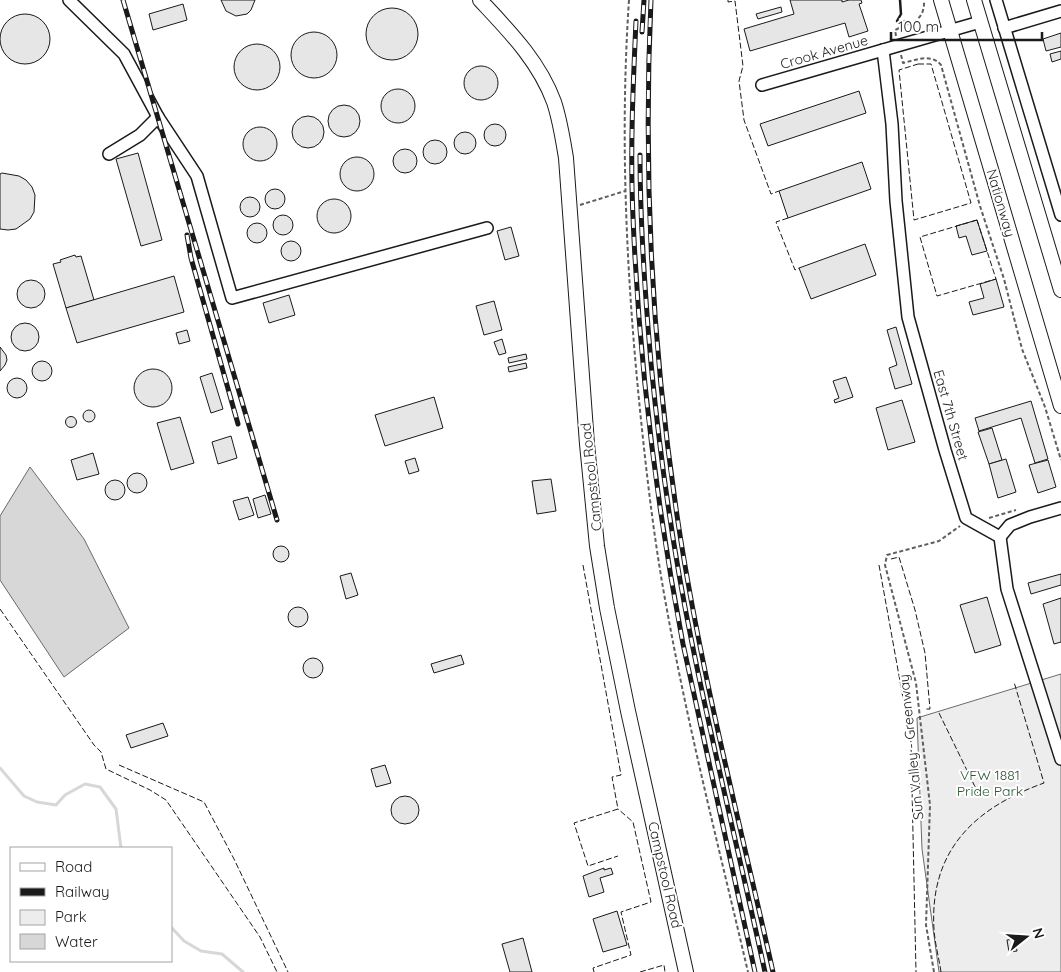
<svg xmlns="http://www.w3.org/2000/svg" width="1061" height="972" viewBox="0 0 1061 972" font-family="Quicksand,sans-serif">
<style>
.green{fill:#ededed;stroke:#6a6a6a}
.water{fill:#d7d7d7;stroke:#6a6a6a}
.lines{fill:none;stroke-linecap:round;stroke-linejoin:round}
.stream{stroke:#d7d7d7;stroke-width:3}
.building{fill:#e6e6e6;stroke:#1a1a1a}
.minor-casing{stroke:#1a1a1a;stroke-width:14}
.major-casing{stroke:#1a1a1a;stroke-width:16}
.path{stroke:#5f5f5f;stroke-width:2;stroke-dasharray:4 2.5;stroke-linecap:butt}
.minor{stroke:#fff;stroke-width:11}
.major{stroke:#fff;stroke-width:14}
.rail-casing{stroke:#1a1a1a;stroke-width:5}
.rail{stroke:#fff;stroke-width:3;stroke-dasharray:9;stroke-linecap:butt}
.fence{stroke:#1a1a1a;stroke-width:1;stroke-dasharray:6 2.5;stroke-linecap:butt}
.wall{stroke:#1a1a1a;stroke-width:2.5}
.labels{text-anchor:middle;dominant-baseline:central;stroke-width:4;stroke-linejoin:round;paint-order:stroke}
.street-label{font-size:14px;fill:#1a1a1a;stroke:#fff}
.park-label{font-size:14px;fill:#2b5a34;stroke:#fff}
</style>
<rect width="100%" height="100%" fill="#fff"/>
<path class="green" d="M1061,674V972H939L922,849L917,718Z"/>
<path class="water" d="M30,467L84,539L129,628L64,677L0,580V516Z"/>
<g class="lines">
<g class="stream">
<path d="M0,768L24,796L37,802L56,805L65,795L85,784L100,787L116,809L121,848"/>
<path d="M171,927L184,941L201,951L222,954L243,972"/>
</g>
</g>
<g class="building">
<path d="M221,0H255L251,10L247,14L236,16L226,11Z"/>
<path d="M790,0H842V2L849,0H861L862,3L859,4L868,31L849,37L845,23L750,51L744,29L794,14Z"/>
<path d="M183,4L187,20L153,30L149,14Z"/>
<path d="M781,7L782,12L758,19L756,14Z"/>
<circle cx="392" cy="34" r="26"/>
<circle cx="25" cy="39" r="25"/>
<circle cx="314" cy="55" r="23"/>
<path d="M1061,33V47L1046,51L1043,39Z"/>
<circle cx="257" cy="67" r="23"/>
<path d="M1061,51V59L1052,62L1050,54Z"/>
<circle cx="481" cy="83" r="17"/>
<circle cx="398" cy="106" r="17"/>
<path d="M859,91L866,113L768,146L760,124Z"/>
<circle cx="344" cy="121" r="16"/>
<circle cx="308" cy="132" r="16"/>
<circle cx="495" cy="135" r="11"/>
<circle cx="260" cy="144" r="17"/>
<circle cx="465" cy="143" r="11"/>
<circle cx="435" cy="152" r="12"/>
<circle cx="405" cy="161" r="12"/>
<path d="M138,153L162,240L141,246L116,159Z"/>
<circle cx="357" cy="174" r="17"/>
<path d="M862,162L871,189L788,218L779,191Z"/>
<path d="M2,173L19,176L26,180L32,187L35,195L34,212L30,219L16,229L8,230L0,229V174Z"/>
<circle cx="275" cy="199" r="10"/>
<circle cx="250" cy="207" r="10"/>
<circle cx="334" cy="216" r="17"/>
<circle cx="283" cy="225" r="10"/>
<path d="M977,220L987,251L972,255L966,236L959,238L956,226Z"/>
<circle cx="257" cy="233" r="10"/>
<path d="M511,227L519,256L505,260L497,231Z"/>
<circle cx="291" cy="251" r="10"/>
<path d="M865,244L876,275L811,299L799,268Z"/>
<path d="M75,255L76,257L81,256L94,300L66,308L53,264L61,262L60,260Z"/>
<path d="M174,276L184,312L77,343L66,308Z"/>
<path d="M996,279L1004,307L973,315L969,302L984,298L980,284Z"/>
<circle cx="31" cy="294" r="14"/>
<path d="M289,295L295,315L269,323L263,303Z"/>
<path d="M494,301L502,330L484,335L476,306Z"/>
<circle cx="25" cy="337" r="14"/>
<path d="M896,327L912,384L895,389L889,368L897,365L887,330Z"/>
<path d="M187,330L190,341L179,344L176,333Z"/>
<path d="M502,339L506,353L499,355L494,342Z"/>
<path d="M0,347L6,355L7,360L5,365L0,371Z"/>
<path d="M526,354L527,359L509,363L508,358Z"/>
<circle cx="42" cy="371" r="10"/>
<path d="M526,363L527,368L509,372L508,367Z"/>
<circle cx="153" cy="388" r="19"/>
<path d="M212,373L223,409L211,413L200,377Z"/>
<path d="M846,377L853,397L835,403L834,400L839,398L833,381Z"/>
<circle cx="17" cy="388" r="10"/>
<path d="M434,397L443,428L385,446L375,415Z"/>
<path d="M902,400L915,442L888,450L876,408Z"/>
<path d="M1031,401L1048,459L1035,463L1021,418L979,431L975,418Z"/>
<circle cx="89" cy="416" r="6"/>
<circle cx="71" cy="422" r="5.5"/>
<path d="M180,417L194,463L171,470L157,423Z"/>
<path d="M992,428L1002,460L989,464L978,432Z"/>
<path d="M231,436L237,458L218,464L212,442Z"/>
<path d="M93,453L99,474L77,480L71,460Z"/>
<path d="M415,458L419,471L409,474L405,461Z"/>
<path d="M1006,459L1016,492L998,498L989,464Z"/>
<path d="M1048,460L1056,487L1038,493L1029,465Z"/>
<circle cx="137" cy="483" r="10"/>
<path d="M551,479L556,511L537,514L532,481Z"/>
<circle cx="115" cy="490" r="10"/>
<path d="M265,495L271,514L258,518L253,499Z"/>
<path d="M248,497L254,515L239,520L233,501Z"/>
<circle cx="281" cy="554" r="8"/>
<path d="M351,573L358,595L346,599L340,576Z"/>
<path d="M1061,574V585L1031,594L1028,583Z"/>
<path d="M987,597L1001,645L975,653L960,605Z"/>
<path d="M1061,598V642L1054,644L1043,604Z"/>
<circle cx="298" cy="617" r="10"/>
<path d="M461,655L464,664L434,673L431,664Z"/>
<circle cx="313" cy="668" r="10"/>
<path d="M163,723L168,736L131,748L126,735Z"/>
<path d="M385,765L391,783L376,787L371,769Z"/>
<circle cx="405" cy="810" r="14"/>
<path d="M604,868V870L611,868L613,874L600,878L604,892L589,897L583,876Z"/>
<path d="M617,911L627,945L603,952L593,919Z"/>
<path d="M523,938L532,972H510L502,944Z"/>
<path d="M1015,939L1017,951L1009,952L1007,940Z"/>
</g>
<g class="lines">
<defs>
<g id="minor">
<path d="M69,0L124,54L158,117L197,176L232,298L487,228"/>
<path d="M996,0L1061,215"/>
<path d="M1004,28L1061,11"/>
<path d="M883,50L892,124L896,201L908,317L945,450L966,518L1000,537"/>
<path d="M762,85L980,22"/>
<path d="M109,154L140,135L158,117"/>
<path d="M1000,537L1007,589L1061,759"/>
<path d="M1000,537L1010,525L1030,517L1061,508"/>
</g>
<g id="major">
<path d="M480,0C509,31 539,61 554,102C560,120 563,140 566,158L587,444L597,546L607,608L628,711L686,972"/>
<path d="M941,0L1061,406"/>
<path d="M974,0L1061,290"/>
</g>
</defs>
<use href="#minor" class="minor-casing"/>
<use href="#major" class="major-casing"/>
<g class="path">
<path d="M629,0C620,133 626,267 639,400C646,470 654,541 667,610C689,732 720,852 748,972"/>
<path d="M896,36L895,30C911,22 925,22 924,0"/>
<path d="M901,55L903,63C916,60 931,53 941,65L980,206L1004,279L1022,349L1045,407L1061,460"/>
<path d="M580,205L625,191"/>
<path d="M989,518L1016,510"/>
<path d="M934,972L926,925L930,805L916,683L885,565L887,555L939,541L960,526"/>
</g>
<use href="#minor" class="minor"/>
<use href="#major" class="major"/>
<defs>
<g id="rail">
<path d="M123,0L277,520"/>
<path d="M651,0C643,175 652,349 678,522C701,674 740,823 773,972"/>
<path d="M636,21C633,86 630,152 633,217C639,361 656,503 683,644L755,972"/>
<path d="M642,32L644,0"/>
<path d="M640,155C640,224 645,294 651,363C660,457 673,550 692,643C714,753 741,862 765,972"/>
<path d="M187,235L191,258L238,424"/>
</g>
</defs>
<use href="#rail" class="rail-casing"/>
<use href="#rail" class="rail"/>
<g class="fence">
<path d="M728,0V2L735,1L743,66L739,81L744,120L771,194L779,191"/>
<path d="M918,64H931L971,203L914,220L899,70Z"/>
<path d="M788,218L776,222L795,270L799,268"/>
<path d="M977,220L996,279L937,296L920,237Z"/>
<path d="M891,559L899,557L915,610L925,653L930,709H925"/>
<path d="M583,565L621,775L612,777L618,809L574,823L588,866L618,856"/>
<path d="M879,565L911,742L916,972"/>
<path d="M0,609L94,745L101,752L106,769L150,790L166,800L260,937L277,972"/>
<path d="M939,713L979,795"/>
<path d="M119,765L204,802L234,859L288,972"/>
<path d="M594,972L593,968L631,955L621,912L651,902L633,822L618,809"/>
<path d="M640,972L664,965L665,972"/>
<path d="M941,972C939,958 935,944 934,930C929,851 974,808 1044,783L1014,682"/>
</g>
<path class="wall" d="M900,0L901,14L897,21L900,24L905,21"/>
</g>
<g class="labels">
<g class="street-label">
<text transform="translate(824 52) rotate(-16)">Crook Avenue</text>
<text transform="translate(1001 203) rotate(74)">Nationway</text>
<text transform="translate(951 415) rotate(74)">East 7th Street</text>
<text transform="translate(591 477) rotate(-96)">Campstool Road</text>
<text transform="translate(911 747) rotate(-96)">Sun Valley - Greenway</text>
<text transform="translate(665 875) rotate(77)">Campstool Road</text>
</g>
<g class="park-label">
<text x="990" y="775">VFW 1881<tspan x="990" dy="16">Pride Park</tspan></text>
</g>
</g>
<rect x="10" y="847" width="162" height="115" fill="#ffffff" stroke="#a3a3a3"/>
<rect x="20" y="863" width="25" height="8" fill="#ffffff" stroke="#a3a3a3"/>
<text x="55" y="872" font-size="15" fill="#1a1a1a">Road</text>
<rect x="20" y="888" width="25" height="8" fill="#1a1a1a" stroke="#a3a3a3"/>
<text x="55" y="897" font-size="15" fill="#1a1a1a">Railway</text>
<rect x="20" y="910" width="25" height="15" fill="#ededed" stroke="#a3a3a3"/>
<text x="55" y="922" font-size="15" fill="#1a1a1a">Park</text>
<rect x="20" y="934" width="25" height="15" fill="#d7d7d7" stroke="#a3a3a3"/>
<text x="55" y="947" font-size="15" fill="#1a1a1a">Water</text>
<g transform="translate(1026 937) rotate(73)" stroke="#ffffff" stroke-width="4" paint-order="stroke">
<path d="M0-4L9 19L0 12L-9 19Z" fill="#1a1a1a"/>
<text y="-8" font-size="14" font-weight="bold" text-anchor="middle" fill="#1a1a1a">N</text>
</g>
<path d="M891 32v8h151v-8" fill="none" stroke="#1a1a1a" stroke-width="2.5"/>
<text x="898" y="32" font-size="15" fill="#1a1a1a" stroke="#ffffff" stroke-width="4" paint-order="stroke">100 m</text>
</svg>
